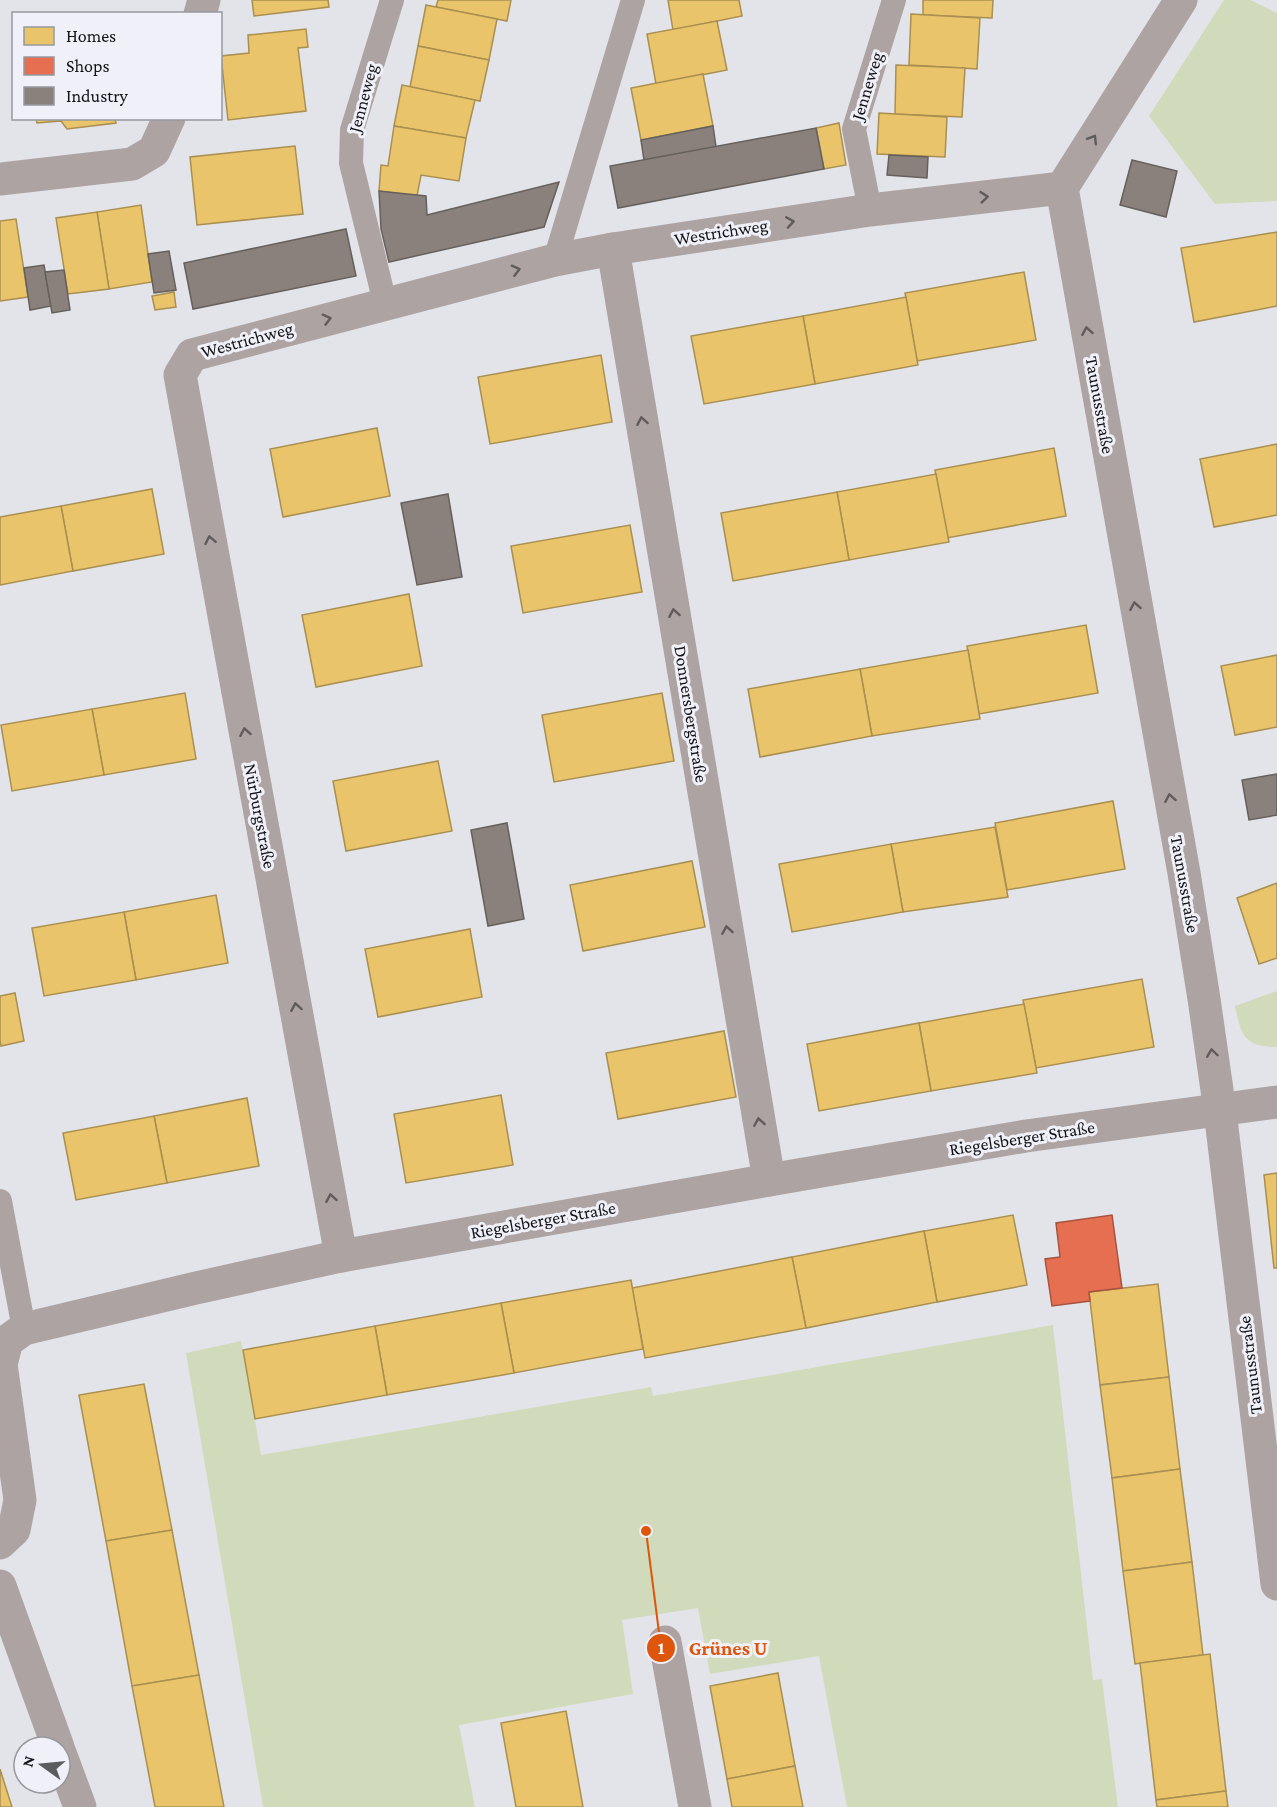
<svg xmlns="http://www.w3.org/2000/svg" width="1277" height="1807" viewBox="0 0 1277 1807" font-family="'Crimson Pro',serif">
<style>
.green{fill:#d1dbbb}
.homes{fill:#e9c46a;stroke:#a98f51;stroke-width:1.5}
.shops{fill:#e76f51;stroke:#a7533f;stroke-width:1.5}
.industry{fill:#8a817c;stroke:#66605d;stroke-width:1.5}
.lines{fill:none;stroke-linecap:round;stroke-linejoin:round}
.lane{stroke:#aea3a3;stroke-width:24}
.street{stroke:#aea3a3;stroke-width:33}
.oneway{stroke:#605b5c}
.labels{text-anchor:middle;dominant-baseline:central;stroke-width:6;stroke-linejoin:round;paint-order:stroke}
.street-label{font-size:18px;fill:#131316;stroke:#eff0f8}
.leader{fill:none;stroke:#dd560c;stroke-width:2}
.callout-dot{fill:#dd560c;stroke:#eff0f8;stroke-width:2}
.mark-label{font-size:18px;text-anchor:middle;font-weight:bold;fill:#fff}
.callout-label{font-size:20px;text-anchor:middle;font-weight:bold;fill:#dd560c;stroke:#eff0f8;stroke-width:6;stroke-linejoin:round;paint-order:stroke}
</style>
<rect width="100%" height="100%" fill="#e3e4e9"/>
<g class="green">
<path d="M1224,0H1250L1277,13V201L1215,204L1149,116Z"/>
<path d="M1277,991V1047C1243,1047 1241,1034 1235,1006Z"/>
<path d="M1053,1325L1093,1680L1102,1679L1118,1807H847L819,1656L710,1674L698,1608L622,1620L633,1694L459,1725L475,1807H263L186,1353L241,1341L261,1455L651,1387L653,1396Z"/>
</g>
<g class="homes">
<path d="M252,0H328L329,7L254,16Z"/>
<path d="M438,0H511L507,21L436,7Z"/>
<path d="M668,0H739L742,16L673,30Z"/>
<path d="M923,0H993L992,18L923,15Z"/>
<path d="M426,5L497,19L489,60L418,46Z"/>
<path d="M911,14L980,18L977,69L909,65Z"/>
<path d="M717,21L727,70L656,84L647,34Z"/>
<path d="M306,29L308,47L298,48L306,111L228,120L221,56L249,53L248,35Z"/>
<path d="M418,46L489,60L480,101L410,87Z"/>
<path d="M896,65L965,68L962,117L895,114Z"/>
<path d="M703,74L713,126L641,140L631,88Z"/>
<path d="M402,85L475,100L466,138L394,126Z"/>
<path d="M879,113L947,117L945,157L877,154Z"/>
<path d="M36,118H115L116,123L67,129L61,121L37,123Z"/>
<path d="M839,123L846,165L824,169L816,128Z"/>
<path d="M394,126L466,138L459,181L421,175L417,196L379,191L381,165L388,166Z"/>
<path d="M295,146L303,214L197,225L190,157Z"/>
<path d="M141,205L152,282L109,289L97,212Z"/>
<path d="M97,212L109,289L68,294L56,218Z"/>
<path d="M16,219L28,297L0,301V221Z"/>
<path d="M1277,232V306L1194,322L1181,248Z"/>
<path d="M1024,272L1036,340L917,361L905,293Z"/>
<path d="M174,292L176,307L155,310L152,296Z"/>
<path d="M906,297L918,365L815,384L803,316Z"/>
<path d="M803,316L815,384L704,404L691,336Z"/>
<path d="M601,355L612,422L490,444L478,377Z"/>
<path d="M377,428L390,496L283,517L270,449Z"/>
<path d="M1277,444V515L1214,527L1200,459Z"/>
<path d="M1054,448L1066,516L947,538L935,470Z"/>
<path d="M936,474L949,542L849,560L837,492Z"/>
<path d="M152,489L164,554L73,571L61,506Z"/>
<path d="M837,492L849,560L733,581L721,513Z"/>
<path d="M61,506L73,571L0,585V517Z"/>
<path d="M630,525L642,592L523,613L511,546Z"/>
<path d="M409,594L422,666L316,687L302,615Z"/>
<path d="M1086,625L1098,693L979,714L967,646Z"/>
<path d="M968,650L980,719L872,736L860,669Z"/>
<path d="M1277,655V727L1235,735L1221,666Z"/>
<path d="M860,669L872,736L760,757L748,689Z"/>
<path d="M185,693L196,759L104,775L92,709Z"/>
<path d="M662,693L674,761L554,782L542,715Z"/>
<path d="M92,709L104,775L12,791L1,725Z"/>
<path d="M438,761L452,831L346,851L333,781Z"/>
<path d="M1113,801L1125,869L1007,890L995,823Z"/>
<path d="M995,827L1008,897L903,912L891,844Z"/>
<path d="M891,844L903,912L792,932L779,864Z"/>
<path d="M692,861L705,927L583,951L570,885Z"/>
<path d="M1277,883V958L1259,964L1237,898Z"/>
<path d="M216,895L228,963L136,980L124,912Z"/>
<path d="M124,912L136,980L44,996L32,928Z"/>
<path d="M470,929L482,997L378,1017L365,949Z"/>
<path d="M1142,979L1154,1047L1036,1068L1023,1000Z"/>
<path d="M15,993L24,1041L1,1046L0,1040V996Z"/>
<path d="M1024,1004L1037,1073L931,1091L919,1023Z"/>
<path d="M919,1023L931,1091L819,1111L807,1044Z"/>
<path d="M724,1031L736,1097L618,1119L606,1053Z"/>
<path d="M501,1095L513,1165L406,1183L394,1114Z"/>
<path d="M247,1098L259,1166L167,1183L154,1116Z"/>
<path d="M154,1116L167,1183L76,1200L63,1133Z"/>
<path d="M1277,1173V1268H1274L1264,1175Z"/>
<path d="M1013,1215L1027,1285L937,1302L924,1231Z"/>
<path d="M924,1231L937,1302L806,1328L792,1257Z"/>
<path d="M792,1257L806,1328L645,1358L632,1288Z"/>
<path d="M631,1280L643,1349L514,1373L501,1303Z"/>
<path d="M1158,1284L1169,1377L1100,1385L1089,1292Z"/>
<path d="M501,1303L514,1373L387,1395L375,1326Z"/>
<path d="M375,1326L387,1395L255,1419L243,1350Z"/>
<path d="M1169,1377L1180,1469L1112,1478L1100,1385Z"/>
<path d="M144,1384L172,1530L106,1541L79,1395Z"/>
<path d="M1180,1469L1192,1562L1123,1571L1112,1478Z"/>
<path d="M172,1530L199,1675L132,1686L106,1541Z"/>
<path d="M1192,1562L1203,1655L1135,1664L1123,1571Z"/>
<path d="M1210,1654L1226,1791L1156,1800L1140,1663Z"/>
<path d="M778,1673L795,1766L727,1779L710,1686Z"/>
<path d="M199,1675L224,1807H155L132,1686Z"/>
<path d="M566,1711L583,1807H516L501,1723Z"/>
<path d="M795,1766L803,1807H732L727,1779Z"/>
<path d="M0,1769L12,1807H0Z"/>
<path d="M1226,1791L1228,1807H1157L1156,1800Z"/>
</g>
<path class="shops" d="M1112,1215L1122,1288L1089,1292L1090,1301L1052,1306L1045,1259L1060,1257L1056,1223Z"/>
<g class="industry">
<path d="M713,126L716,147L644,160L641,140Z"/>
<path d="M816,128L824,169L618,208L610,166Z"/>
<path d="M889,155L928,157L927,178L887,175Z"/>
<path d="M1132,160L1177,171L1166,217L1120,205Z"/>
<path d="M559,182L544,227L389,262L381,229L379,191L426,196L427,215Z"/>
<path d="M346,229L356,276L193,309L184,263Z"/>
<path d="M169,251L176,290L154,293L148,254Z"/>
<path d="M44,265L51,306L30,310L24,268Z"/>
<path d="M64,270L70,310L52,313L45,272Z"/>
<path d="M448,494L462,577L417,585L401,503Z"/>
<path d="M1277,774V815L1249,820L1242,780Z"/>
<path d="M507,823L524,919L488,926L471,830Z"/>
</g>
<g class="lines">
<g class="lane">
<path d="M870,210L854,129L894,0"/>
<path d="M555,260L633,0"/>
<path d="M385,303L351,163L352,130L392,0"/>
<path d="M0,1201L24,1329"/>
</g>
<g class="street">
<path d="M200,14L204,0"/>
<path d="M0,179L132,164L154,151L169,118"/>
<path d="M1062,188L1184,873L1204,999L1220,1111L1277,1584"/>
<path d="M613,249L769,1180"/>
<path d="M341,1256L180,375L192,355L555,260L613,249L870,210L1062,188L1181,0"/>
<path d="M0,1543L14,1530L20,1500L1,1364L7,1341L24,1329L196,1288L341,1256L769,1180L1026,1136L1277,1102"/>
<path d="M0,1586L58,1747"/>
<path d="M665,1642L695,1807"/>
<path d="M60,1753L80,1807"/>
</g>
</g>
<defs><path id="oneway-chevron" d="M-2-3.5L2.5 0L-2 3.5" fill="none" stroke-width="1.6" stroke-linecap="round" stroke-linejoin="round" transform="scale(1.5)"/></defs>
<g class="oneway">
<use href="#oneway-chevron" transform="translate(1093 139) rotate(-58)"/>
<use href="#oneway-chevron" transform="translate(984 197) rotate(-6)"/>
<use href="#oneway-chevron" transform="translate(790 222) rotate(-9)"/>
<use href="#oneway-chevron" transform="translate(516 270) rotate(-14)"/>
<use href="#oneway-chevron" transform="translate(327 319) rotate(-15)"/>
<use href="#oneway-chevron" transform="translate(1087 331) rotate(-100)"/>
<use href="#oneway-chevron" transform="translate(642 421) rotate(-100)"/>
<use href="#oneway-chevron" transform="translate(210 540) rotate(-101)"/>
<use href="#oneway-chevron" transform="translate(1135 606) rotate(-100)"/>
<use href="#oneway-chevron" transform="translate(674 613) rotate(-100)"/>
<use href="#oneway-chevron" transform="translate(245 732) rotate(-100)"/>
<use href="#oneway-chevron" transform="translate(1170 798) rotate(-100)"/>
<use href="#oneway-chevron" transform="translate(727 930) rotate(-99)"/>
<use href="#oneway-chevron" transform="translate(296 1007) rotate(-100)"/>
<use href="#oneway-chevron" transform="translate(1212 1053) rotate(-98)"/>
<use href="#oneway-chevron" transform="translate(759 1122) rotate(-99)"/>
<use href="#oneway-chevron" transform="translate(331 1198) rotate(-100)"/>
</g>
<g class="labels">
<g class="street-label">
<text transform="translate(867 86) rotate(-73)">Jenneweg</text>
<text transform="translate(363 98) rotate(-75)">Jenneweg</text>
<text transform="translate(721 232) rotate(-9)">Westrichweg</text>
<text transform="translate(247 340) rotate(-15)">Westrichweg</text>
<text transform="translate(1100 405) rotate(80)">Taunusstraße</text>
<text transform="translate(691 714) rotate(81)">Donnersbergstraße</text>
<text transform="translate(260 816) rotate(79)">Nürburgstraße</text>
<text transform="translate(1185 884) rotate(80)">Taunusstraße</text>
<text transform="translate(1022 1138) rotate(-9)">Riegelsberger Straße</text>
<text transform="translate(543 1220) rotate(-10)">Riegelsberger Straße</text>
<text transform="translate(1250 1365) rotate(-97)">Taunusstraße</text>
</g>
</g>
<path class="leader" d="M646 1531L661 1648"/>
<g class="callout-dot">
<circle cx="646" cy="1531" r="6"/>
<circle cx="661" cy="1648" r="15"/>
</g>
<g class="mark-label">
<text x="661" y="1654">1</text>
</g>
<g class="callout-label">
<text x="728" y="1655">Grünes U</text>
</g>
<rect x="12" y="12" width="210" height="108" fill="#eff0f8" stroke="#97989e" stroke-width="1.5"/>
<rect x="24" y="27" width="30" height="18" fill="#e9c46a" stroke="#97989e" stroke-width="1.5"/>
<text x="66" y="42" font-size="18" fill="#131316">Homes</text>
<rect x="24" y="57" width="30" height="18" fill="#e76f51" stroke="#97989e" stroke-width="1.5"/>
<text x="66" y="72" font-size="18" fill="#131316">Shops</text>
<rect x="24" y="87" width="30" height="18" fill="#8a817c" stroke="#97989e" stroke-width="1.5"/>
<text x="66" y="102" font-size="18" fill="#131316">Industry</text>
<g transform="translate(42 1765) rotate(285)"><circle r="28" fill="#eff0f8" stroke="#97989e" stroke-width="1.5"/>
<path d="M0-4.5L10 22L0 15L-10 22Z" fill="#5c5c60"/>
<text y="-9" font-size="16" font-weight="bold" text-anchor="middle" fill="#131316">N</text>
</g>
</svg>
